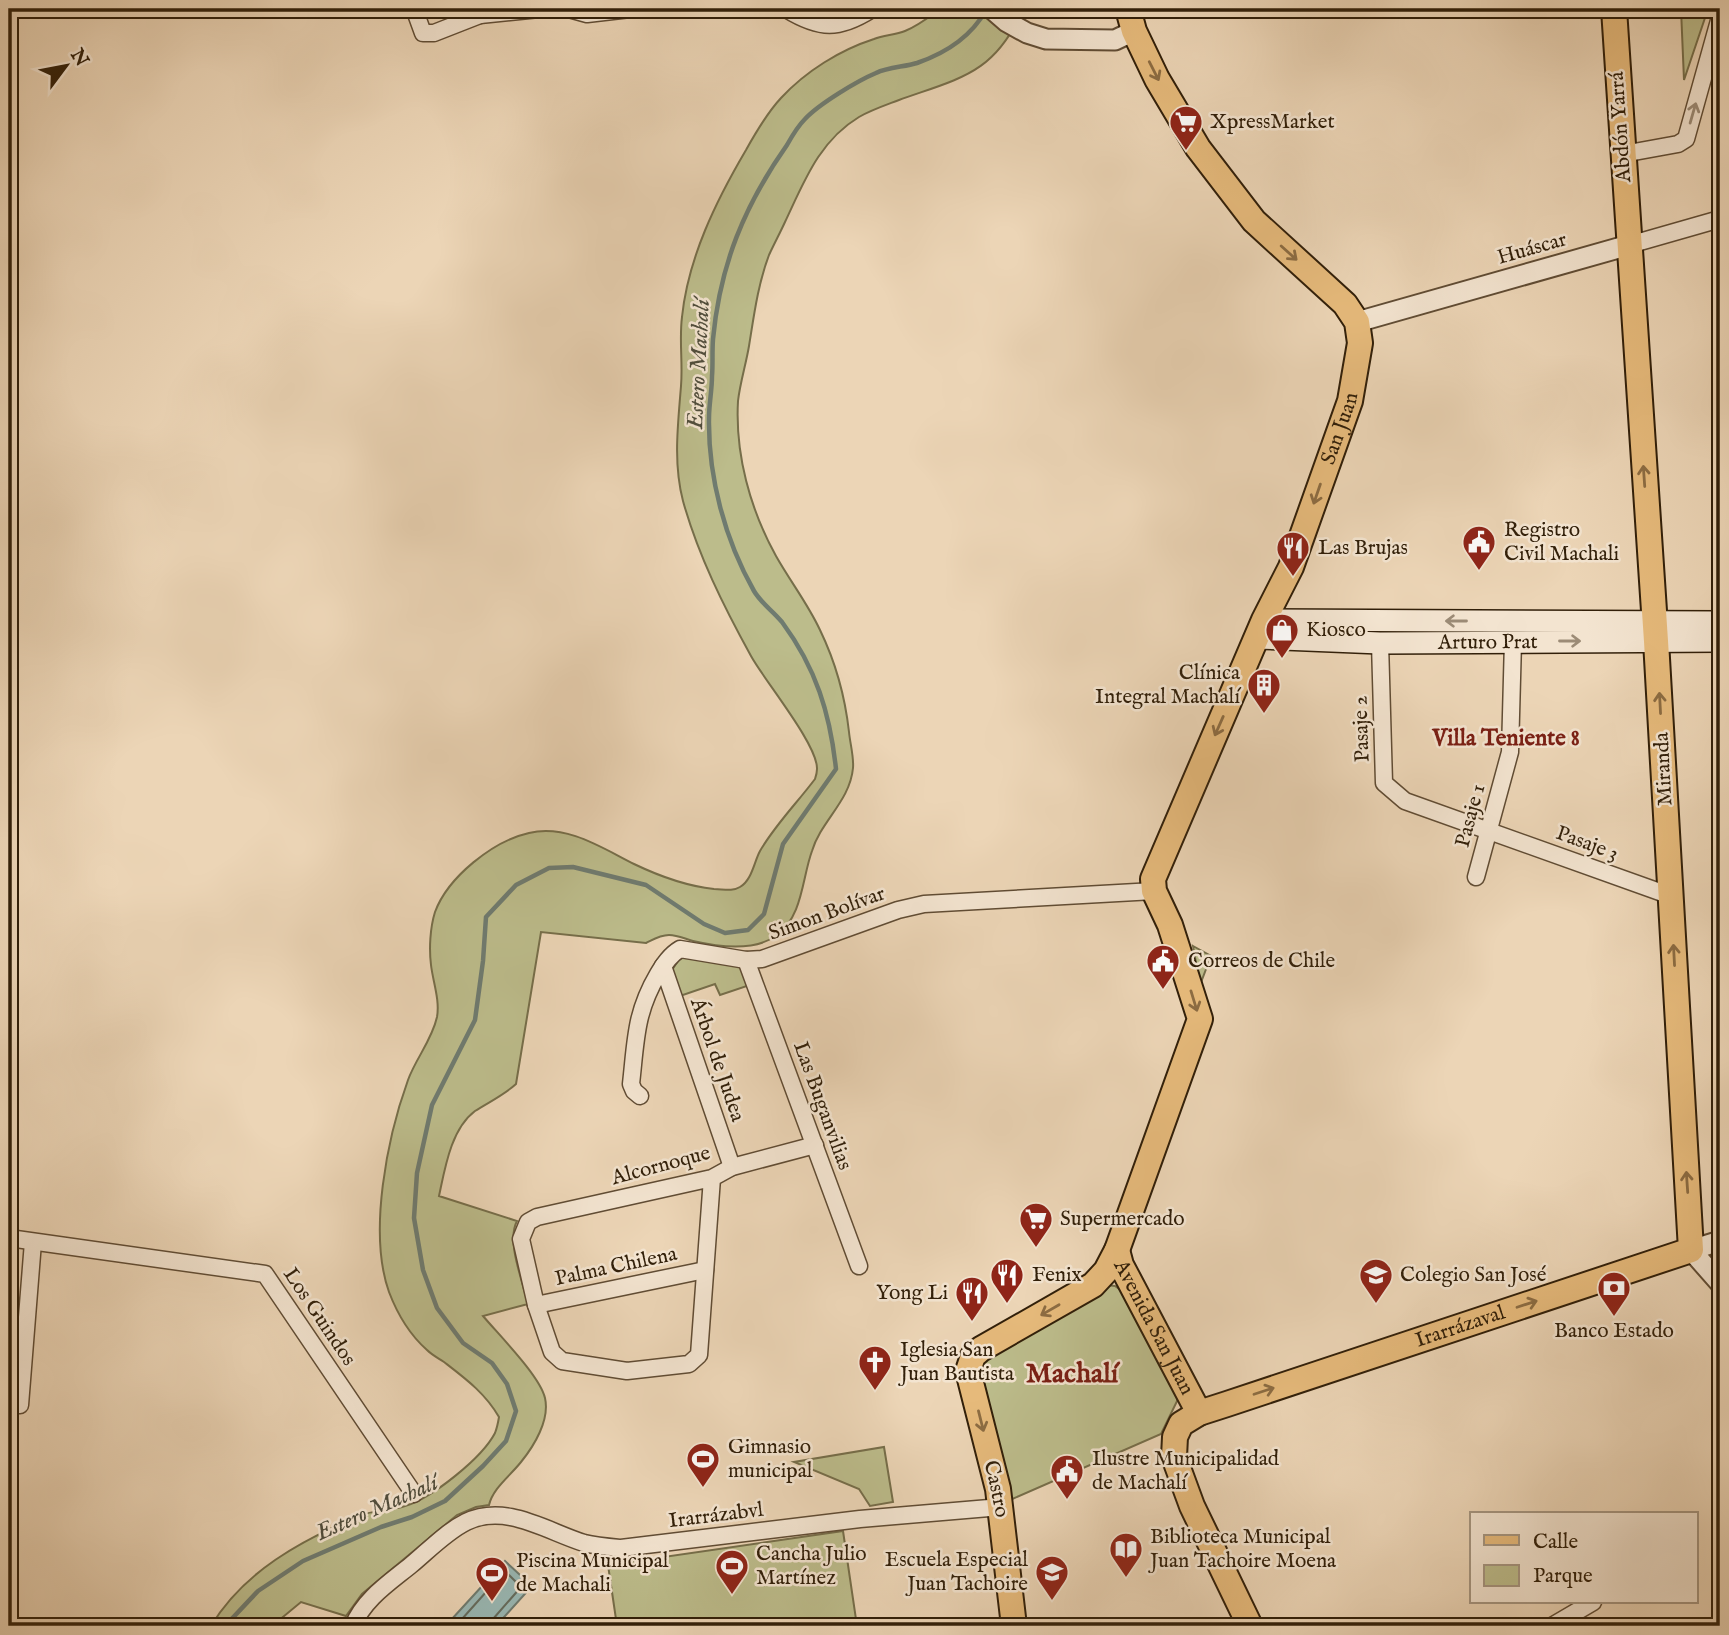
<svg xmlns="http://www.w3.org/2000/svg" width="1729" height="1635" viewBox="0 0 1729 1635" font-family="'IM FELL English',serif">
<style>
.green{fill:#bcbc8b;stroke:#766e4a;stroke-width:2}
.water{fill:#99b8b4;stroke:#6f7b70;stroke-width:2}
.lines{fill:none;stroke-linecap:round;stroke-linejoin:round}
.shore{stroke:#656c5e;stroke-width:2}
.stream{stroke:#6f7b70;stroke-width:4.5}
.minor-casing{stroke:#604c34;stroke-width:19}
.tertiary-casing{stroke:#604c34;stroke-width:23}
.secondary-casing{stroke:#311f09;stroke-width:24}
.primary-casing{stroke:#311f09;stroke-width:28}
.minor{stroke:#f3e4d0;stroke-width:16}
.tertiary{stroke:#f3e4d0;stroke-width:19}
.secondary{stroke:#f3e4d0;stroke-width:21}
.primary{stroke:#e6ba7b;stroke-width:24}
.oneway{stroke:#8c6c42}
.oneway2{stroke:#9c8b76}
.labels{text-anchor:middle;dominant-baseline:central;stroke-width:5;stroke-linejoin:round;paint-order:stroke}
.poi-label{font-size:21px;fill:#311f09;stroke:#f3e4d0;text-anchor:start}
.street-label{font-size:21px;fill:#311f09;stroke:#f3e4d0}
.water-label{font-size:23px;font-style:italic;fill:#504d3c;stroke:#f3e4d0}
.neighbourhood-label{font-size:23px;font-weight:bold;fill:#7a1f14;stroke:#f3e4d0}
.district-label{font-size:28px;font-weight:bold;fill:#7a1f14;stroke:#f3e4d0}
</style>
<rect width="100%" height="100%" fill="#ecd5b6"/>
<filter id="stains"><feTurbulence type="fractalNoise" baseFrequency=".00286" numOctaves="4"/><feColorMatrix values="0 0 0 0 .2 0 0 0 0 .09 0 0 0 0 .02 0 0 0 .5 -.17"/></filter>
<radialGradient id="worn" r=".72"><stop offset=".6" stop-color="#630" stop-opacity="0"/><stop offset="1" stop-color="#630" stop-opacity=".3"/></radialGradient>
<g class="green">
<path d="M940,9H1023C995,74 960,78 899,100C886,105 871,110 859,117C819,141 804,182 785,222C780,233 774,244 769,255C758,284 754,315 749,346C746,364 740,383 738,401C735,454 750,509 776,556C790,581 808,604 820,630C836,663 845,696 849,732C850,743 854,757 853,768C850,801 821,821 812,851C802,878 803,916 777,935C755,952 719,947 693,941C685,939 678,935 669,935C660,935 654,939 646,943L541,932L516,1084C504,1095 489,1102 475,1111C451,1129 445,1168 439,1196L517,1221C506,1241 523,1282 528,1304L483,1316C499,1335 540,1376 545,1398C550,1420 534,1446 521,1462C510,1476 493,1488 489,1505L476,1507L457,1515L362,1594L346,1616L301,1602L272,1626H211C244,1571 301,1541 358,1516C373,1510 390,1511 405,1506C432,1498 482,1458 495,1433C497,1428 498,1423 499,1417C485,1393 466,1379 444,1362C438,1358 432,1355 427,1350C410,1335 397,1313 389,1292C368,1233 387,1138 408,1080C416,1058 432,1040 437,1017C440,1000 433,982 431,965C429,949 430,928 435,912C448,877 493,841 529,833C567,824 602,848 634,864C659,876 686,886 714,889C723,889 732,892 740,887C752,880 754,862 760,851C775,825 797,803 815,779C816,776 817,772 817,769C818,745 764,680 751,656C724,607 698,555 683,501C673,463 678,424 681,386C683,363 679,340 682,317C688,258 716,201 746,150C756,132 767,113 781,98C806,71 840,50 874,39C884,35 895,35 905,31C918,26 929,17 940,9Z"/>
<path d="M1681,9H1708L1684,80Z"/>
<path d="M1193,946L1211,956L1200,985Z"/>
<path d="M685,956L738,966L742,968L750,985L720,995L715,984L680,996L672,970L680,958Z"/>
<path d="M1106,1285L1115,1286L1122,1291L1180,1395L1161,1434L1010,1500L976,1366Z"/>
<path d="M884,1447L893,1502L870,1506L859,1489L794,1462Z"/>
<path d="M843,1531L857,1626H617L608,1565Z"/>
</g>
<path class="water" d="M505,1561L532,1586L496,1626H458L451,1620Z"/>
<g class="lines">
<path class="shore" d="M462,1626V1619L503,1573L506,1572L521,1587L493,1619L491,1626"/>
<path class="stream" d="M225,1626L258,1591L303,1561L381,1527L412,1517L445,1501L483,1466L506,1441L516,1411L507,1384L492,1363L463,1343L437,1308L423,1270L414,1218L417,1173L432,1105L475,1020L483,961L486,917L516,885L549,868L573,867L646,885L704,924L725,933L748,930L764,914L783,844L836,769C830,713 816,668 782,622C773,611 761,603 754,591C725,540 708,477 709,418C709,404 712,390 712,376C713,364 712,352 713,339C720,265 744,206 787,145C792,136 798,126 805,119C819,104 857,81 876,73C888,67 904,67 917,63C946,53 971,37 986,10"/>
<defs>
<g id="minor">
<path d="M417,9L415,11L423,33H434L480,15L470,9"/>
<path d="M569,9L587,14L630,9"/>
<path d="M786,9C820,30 839,30 872,9"/>
<path d="M480,15L539,9"/>
<path d="M1623,154L1678,144L1686,139L1720,17"/>
<path d="M1629,245L1720,219"/>
<path d="M1380,643L1384,783L1405,801L1671,896"/>
<path d="M1476,877L1510,752L1513,641"/>
<path d="M746,960L859,1266"/>
<path d="M663,966L732,1167"/>
<path d="M640,1096L634,1091L631,1084C636,1040 635,1013 658,974C664,964 670,955 680,949L746,960L762,959L898,910L924,904L1154,891"/>
<path d="M712,1178L699,1355L689,1364L627,1371L562,1361L552,1352L536,1305L521,1239L528,1222L537,1217L712,1178L732,1167L815,1145"/>
<path d="M9,1238L265,1274L414,1494"/>
<path d="M536,1305L705,1270"/>
<path d="M20,1405L33,1242"/>
<path d="M353,1626C364,1599 389,1583 411,1565C429,1550 446,1532 466,1522C506,1503 546,1531 584,1543C596,1546 609,1547 621,1548L860,1519L1001,1507"/>
<path d="M1552,1626L1593,1602"/>
</g>
<g id="tertiary">
<path d="M992,9L1007,22L1027,33L1046,39L1115,40L1134,31"/>
<path d="M1357,322L1629,245"/>
<path d="M1720,1241L1691,1250L1720,1283"/>
</g>
<g id="secondary">
<path d="M1264,620L1720,622"/>
<path id="s1" d="M1257,638L1380,643L1720,641"/>
</g>
<g id="primary">
<path id="s2" d="M1117,1250L1121,1265L1199,1413"/>
<path id="s3" d="M1014,1626L998,1489L968,1371L973,1356L981,1349L1093,1285L1106,1271L1117,1250L1200,1019L1170,925L1154,891L1153,879L1264,620L1291,567L1350,401L1360,343L1357,322L1345,304L1254,221L1198,148L1157,79L1134,31L1128,9"/>
<path id="s4" d="M1250,1626L1192,1506L1174,1457L1175,1437L1181,1424L1199,1413L1227,1404L1691,1250L1656,641L1614,9"/>
</g>
</defs>
<use href="#minor" class="minor-casing"/>
<use href="#tertiary" class="tertiary-casing"/>
<use href="#secondary" class="secondary-casing"/>
<use href="#primary" class="primary-casing"/>
<use href="#minor" class="minor"/>
<use href="#tertiary" class="tertiary"/>
<use href="#secondary" class="secondary"/>
<use href="#primary" class="primary"/>
</g>
<defs><path id="oneway-shaft" d="M-6 0H5M1.5-3L5.5 0L1.5 3" fill="none" stroke-width="1.6" stroke-linecap="round" stroke-linejoin="round" transform="scale(1.75)"/></defs>
<g class="oneway">
<use href="#oneway-shaft" transform="translate(1154 71) rotate(63)"/>
<use href="#oneway-shaft" transform="translate(1289 253) rotate(42)"/>
<use href="#oneway-shaft" transform="translate(1644 476) rotate(-94)"/>
<use href="#oneway-shaft" transform="translate(1317 494) rotate(109)"/>
<use href="#oneway-shaft" transform="translate(1660 703) rotate(-93)"/>
<use href="#oneway-shaft" transform="translate(1219 726) rotate(114)"/>
<use href="#oneway-shaft" transform="translate(1674 955) rotate(-93)"/>
<use href="#oneway-shaft" transform="translate(1194 1001) rotate(73)"/>
<use href="#oneway-shaft" transform="translate(1687 1182) rotate(-94)"/>
<use href="#oneway-shaft" transform="translate(1527 1304) rotate(-18)"/>
<use href="#oneway-shaft" transform="translate(1050 1310) rotate(150)"/>
<use href="#oneway-shaft" transform="translate(1264 1391) rotate(-18)"/>
<use href="#oneway-shaft" transform="translate(981 1421) rotate(76)"/>
</g>
<g class="oneway2">
<use href="#oneway-shaft" transform="translate(1693 113) rotate(-74)"/>
<use href="#oneway-shaft" transform="translate(1456 621) rotate(-180)"/>
<use href="#oneway-shaft" transform="translate(1570 641)"/>
</g>
<defs>
<symbol id="supermarket-pin" viewBox="-11 -11 22 30"><path d="M0 17L-7.5 6A9.5 9.5 0 1 1 7.5 6Z" fill="#8f2418" stroke="#f3e4d0"/><path d="M-6-5.5h2.5l.6 2H6L4.5 2H-2.5L-4.4-4H-6ZM-1.5 3.2a1.3 1.3 0 1 0 .1 0ZM3 3.2a1.3 1.3 0 1 0 .1 0Z" fill="#fff"/></symbol>
<symbol id="civic-pin" viewBox="-11 -11 22 30"><path d="M0 17L-7.5 6A9.5 9.5 0 1 1 7.5 6Z" fill="#8f2418" stroke="#f3e4d0"/><path d="M-.6-6.5H3V-4.5H.6V-3L4-1V1h2V6H-6V1h2V-1L-.6-3ZM-1.2 2.5V6h2.4V2.5Z" fill="#fff"/></symbol>
<symbol id="restaurant-pin" viewBox="-11 -11 22 30"><path d="M0 17L-7.5 6A9.5 9.5 0 1 1 7.5 6Z" fill="#8f2418" stroke="#f3e4d0"/><path d="M-5-6h1v4h1v-4h1v4h1v-4h1v5L-1.5 .5V6h-2V.5L-5-1ZM5-6V6H3V1.5H1.5Q1.5-4 5-6Z" fill="#fff"/></symbol>
<symbol id="shop-pin" viewBox="-11 -11 22 30"><path d="M0 17L-7.5 6A9.5 9.5 0 1 1 7.5 6Z" fill="#8f2418" stroke="#f3e4d0"/><path d="M-5-2.5h2.3a2.7 3.5 0 0 1 5.4 0H5L5.5 6h-11ZM-1.5-2.5h3a1.5 2.3 0 0 0-3 0Z" fill="#fff"/></symbol>
<symbol id="building-pin" viewBox="-11 -11 22 30"><path d="M0 17L-7.5 6A9.5 9.5 0 1 1 7.5 6Z" fill="#8f2418" stroke="#f3e4d0"/><path d="M-4-6H4V6H1V3H-1V6H-4ZM-2.5-4.3h1.7v1.8h-1.7ZM.8-4.3h1.7v1.8H.8ZM-2.5-1h1.7V.8h-1.7ZM.8-1h1.7V.8H.8Z" fill="#fff"/></symbol>
<symbol id="school-pin" viewBox="-11 -11 22 30"><path d="M0 17L-7.5 6A9.5 9.5 0 1 1 7.5 6Z" fill="#8f2418" stroke="#f3e4d0"/><path d="M0-5L7-2L0 1L-7-2ZM-4 1L0 2.5L4 1V4Q0 6-4 4Z" fill="#fff"/></symbol>
<symbol id="bank-pin" viewBox="-11 -11 22 30"><path d="M0 17L-7.5 6A9.5 9.5 0 1 1 7.5 6Z" fill="#8f2418" stroke="#f3e4d0"/><path d="M-6-4H6V4H-6ZM0-2.3a2.3 2.3 0 1 0 0 4.6a2.3 2.3 0 1 0 0-4.6Z" fill="#fff"/></symbol>
<symbol id="church-pin" viewBox="-11 -11 22 30"><path d="M0 17L-7.5 6A9.5 9.5 0 1 1 7.5 6Z" fill="#8f2418" stroke="#f3e4d0"/><path d="M-1.2-6h2.4v3.5h3.3v2.4h-3.3V6h-2.4V-.1h-3.3v-2.4h3.3Z" fill="#fff"/></symbol>
<symbol id="stadium-pin" viewBox="-11 -11 22 30"><path d="M0 17L-7.5 6A9.5 9.5 0 1 1 7.5 6Z" fill="#8f2418" stroke="#f3e4d0"/><path d="M0-5a6.5 5 0 1 0 0 10a6.5 5 0 1 0 0-10ZM-3.5-1.8h7v3.6h-7Z" fill="#fff"/></symbol>
<symbol id="library-pin" viewBox="-11 -11 22 30"><path d="M0 17L-7.5 6A9.5 9.5 0 1 1 7.5 6Z" fill="#8f2418" stroke="#f3e4d0"/><path d="M-6-4Q-3-5.5-.7-3.5V5Q-3 3-6 4ZM6-4Q3-5.5 .7-3.5V5Q3 3 6 4Z" fill="#fff"/></symbol>
</defs>
<g fill-rule="evenodd">
<use href="#supermarket-pin" x="1167" y="103" width="38" height="52"/>
<use href="#civic-pin" x="1460" y="523" width="38" height="52"/>
<use href="#restaurant-pin" x="1274" y="529" width="38" height="52"/>
<use href="#shop-pin" x="1263" y="611" width="38" height="52"/>
<use href="#building-pin" x="1245" y="666" width="38" height="52"/>
<use href="#civic-pin" x="1144" y="942" width="38" height="52"/>
<use href="#supermarket-pin" x="1017" y="1200" width="38" height="52"/>
<use href="#restaurant-pin" x="988" y="1256" width="38" height="52"/>
<use href="#school-pin" x="1357" y="1256" width="38" height="52"/>
<use href="#bank-pin" x="1595" y="1269" width="38" height="52"/>
<use href="#restaurant-pin" x="953" y="1274" width="38" height="52"/>
<use href="#church-pin" x="856" y="1343" width="38" height="52"/>
<use href="#stadium-pin" x="684" y="1440" width="38" height="52"/>
<use href="#civic-pin" x="1048" y="1452" width="38" height="52"/>
<use href="#library-pin" x="1107" y="1530" width="38" height="52"/>
<use href="#stadium-pin" x="713" y="1547" width="38" height="52"/>
<use href="#school-pin" x="1033" y="1553" width="38" height="52"/>
<use href="#stadium-pin" x="473" y="1554" width="38" height="52"/>
</g>
<g class="labels">
<g class="poi-label">
<text x="1210" y="122">XpressMarket</text>
<text x="1504" y="530">Registro<tspan x="1504" dy="24">Civil Machali</tspan></text>
<text x="1318" y="548">Las Brujas</text>
<text x="1306" y="630">Kiosco</text>
<text x="1240" y="673" text-anchor="end">Clínica<tspan x="1240" dy="24">Integral Machalí</tspan></text>
<text x="1188" y="961">Correos de Chile</text>
<text x="1060" y="1219">Supermercado</text>
<text x="1032" y="1275">Fenix</text>
<text x="1400" y="1275">Colegio San José</text>
<text x="948" y="1293" text-anchor="end">Yong Li</text>
<text x="1614" y="1331" text-anchor="middle">Banco Estado</text>
<text x="900" y="1350">Iglesia San<tspan x="900" dy="24">Juan Bautista</tspan></text>
<text x="728" y="1447">Gimnasio<tspan x="728" dy="24">municipal</tspan></text>
<text x="1092" y="1459">Ilustre Municipalidad<tspan x="1092" dy="24">de Machalí</tspan></text>
<text x="1150" y="1537">Biblioteca Municipal<tspan x="1150" dy="24">Juan Tachoire Moena</tspan></text>
<text x="756" y="1554">Cancha Julio<tspan x="756" dy="24">Martínez</tspan></text>
<text x="1028" y="1560" text-anchor="end">Escuela Especial<tspan x="1028" dy="24">Juan Tachoire</tspan></text>
<text x="516" y="1561">Piscina Municipal<tspan x="516" dy="24">de Machali</tspan></text>
</g>
<g class="street-label">
<text transform="translate(1621 127) rotate(-94)">Abdón Yarrá</text>
<text transform="translate(1532 249) rotate(-16)">Huáscar</text>
<text stroke="none"><textPath href="#s3" startOffset="1340">San Juan</textPath></text>
<text stroke="none"><textPath href="#s1" startOffset="231">Arturo Prat</textPath></text>
<text transform="translate(1362 729) rotate(-92)">Pasaje 2</text>
<text transform="translate(1664 769) rotate(-93)">Miranda</text>
<text transform="translate(1471 816) rotate(-75)">Pasaje 1</text>
<text transform="translate(1587 844) rotate(20)">Pasaje 3</text>
<text transform="translate(827 914) rotate(-20)">Simon Bolívar</text>
<text transform="translate(717 1060) rotate(71)">Árbol de Judea</text>
<text transform="translate(822 1106) rotate(70)">Las Buganvilias</text>
<text transform="translate(661 1166) rotate(-15)">Alcornoque</text>
<text transform="translate(616 1267) rotate(-12)">Palma Chilena</text>
<text transform="translate(319 1317) rotate(56)">Los Guindos</text>
<text stroke="none"><textPath href="#s2" startOffset="86">Avenida San Juan</textPath></text>
<text stroke="none"><textPath href="#s4" startOffset="516">Irarrázaval</textPath></text>
<text transform="translate(996 1489) rotate(78)">Castro</text>
<text transform="translate(716 1516) rotate(-7)">Irarrázabvl</text>
</g>
<g class="water-label">
<text transform="translate(699 364) rotate(-87)">Estero Machalí</text>
<text transform="translate(377 1508) rotate(-24)">Estero Machalí</text>
</g>
<g class="neighbourhood-label">
<text x="1506" y="738">Villa Teniente 8</text>
</g>
<g class="district-label">
<text x="1072" y="1374">Machalí</text>
</g>
</g>
<rect width="1729" height="1635" fill="none" stroke="#ecd5b6" stroke-width="35"/>
<rect x="10" y="10" width="1708" height="1614" fill="none" stroke="#311f09" stroke-width="3.5"/>
<rect x="18" y="18" width="1694" height="1600" fill="none" stroke="#311f09" stroke-width="2"/>
<rect x="1470" y="1512" width="228" height="91" fill="#f3e4d0" stroke="#a59580" stroke-width="2"/>
<rect x="1484" y="1535" width="35" height="10" fill="#e6ba7b" stroke="#a59580" stroke-width="2"/>
<text x="1533" y="1548" font-size="21" fill="#311f09">Calle</text>
<rect x="1484" y="1565" width="35" height="21" fill="#bcbc8b" stroke="#a59580" stroke-width="2"/>
<text x="1533" y="1582" font-size="21" fill="#311f09">Parque</text>
<g transform="translate(66 66) rotate(58)" stroke="#f3e4d0" stroke-width="5" paint-order="stroke">
<path d="M0-5L12 26L0 18L-12 26Z" fill="#311f09"/>
<text y="-10" font-size="19" font-weight="bold" text-anchor="middle" fill="#311f09">N</text>
</g>
<rect width="100%" height="100%" filter="url(#stains)"/>
<rect width="100%" height="100%" fill="url(#worn)"/>
</svg>
